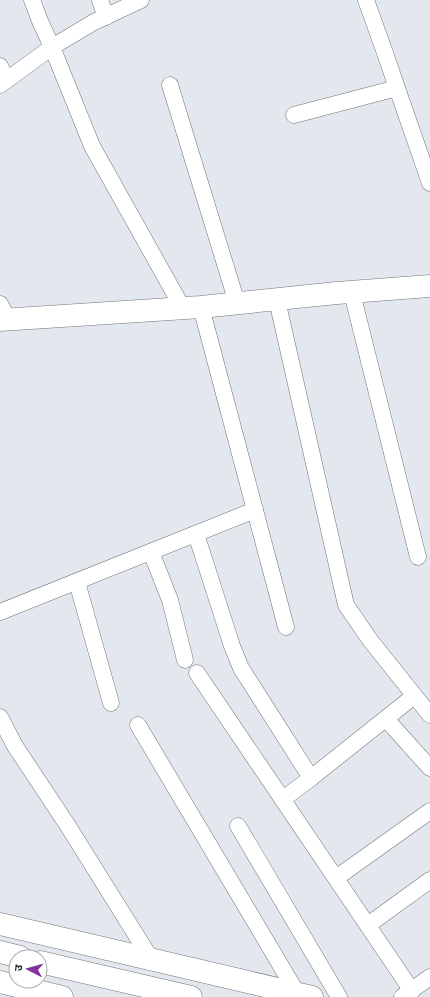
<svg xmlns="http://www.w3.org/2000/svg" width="430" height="997" viewBox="0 0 430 997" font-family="'Varela Round','Noto Sans Devanagari',sans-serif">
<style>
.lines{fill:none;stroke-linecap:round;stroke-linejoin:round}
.street-casing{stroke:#71757a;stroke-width:17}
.secondary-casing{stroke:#71757a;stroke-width:23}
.highway-casing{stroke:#71757a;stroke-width:23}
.street{stroke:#fff;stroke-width:16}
.secondary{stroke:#fff;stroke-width:22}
.highway{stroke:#fff;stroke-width:22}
</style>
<rect width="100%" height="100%" fill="#e3e7ee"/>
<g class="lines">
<defs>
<g id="street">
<path d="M32,0L40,21L52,47L92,146L182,307"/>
<path d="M100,0L106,17"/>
<path d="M366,0L385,53L397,88L430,183"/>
<path d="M0,66L7,80"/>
<path d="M0,85L52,47L94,22L141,0"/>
<path d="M170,85L237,303"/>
<path d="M294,115L397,88"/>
<path d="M352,293L418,557"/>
<path d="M277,300L346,605L370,640L430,715"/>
<path d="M0,304L8,319"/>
<path d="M201,307L286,627"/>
<path d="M196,534L232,646L241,668L311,778L283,799"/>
<path d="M151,552L170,600L185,660"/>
<path d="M77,582L111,703"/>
<path d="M0,612L255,510"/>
<path d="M197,673L412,991"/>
<path d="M0,717L15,746L68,826L151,959"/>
<path d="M386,719L430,768"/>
<path d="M138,725L297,993"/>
<path d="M311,778L414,696"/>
<path d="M238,826L339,997"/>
<path d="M336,878L430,811"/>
<path d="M368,925L430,880"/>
<path d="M402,997L430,977"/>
</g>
<g id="secondary">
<path d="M0,320L201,307L337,293L430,286"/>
<path d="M0,924L312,997"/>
</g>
<g id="highway">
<path d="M0,952L20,957"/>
<path d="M40,962L191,997"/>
<path d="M0,982L62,997"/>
</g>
</defs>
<use href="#street" class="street-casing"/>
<use href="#secondary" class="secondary-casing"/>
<use href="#highway" class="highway-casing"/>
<use href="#street" class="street"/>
<use href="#secondary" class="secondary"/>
<use href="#highway" class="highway"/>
</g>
<g transform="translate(28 969) rotate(276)"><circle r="19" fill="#ffffff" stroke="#a9aaab"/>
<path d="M0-3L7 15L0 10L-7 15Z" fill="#8130a0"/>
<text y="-6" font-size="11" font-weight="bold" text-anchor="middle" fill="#292a2d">उ</text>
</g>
</svg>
